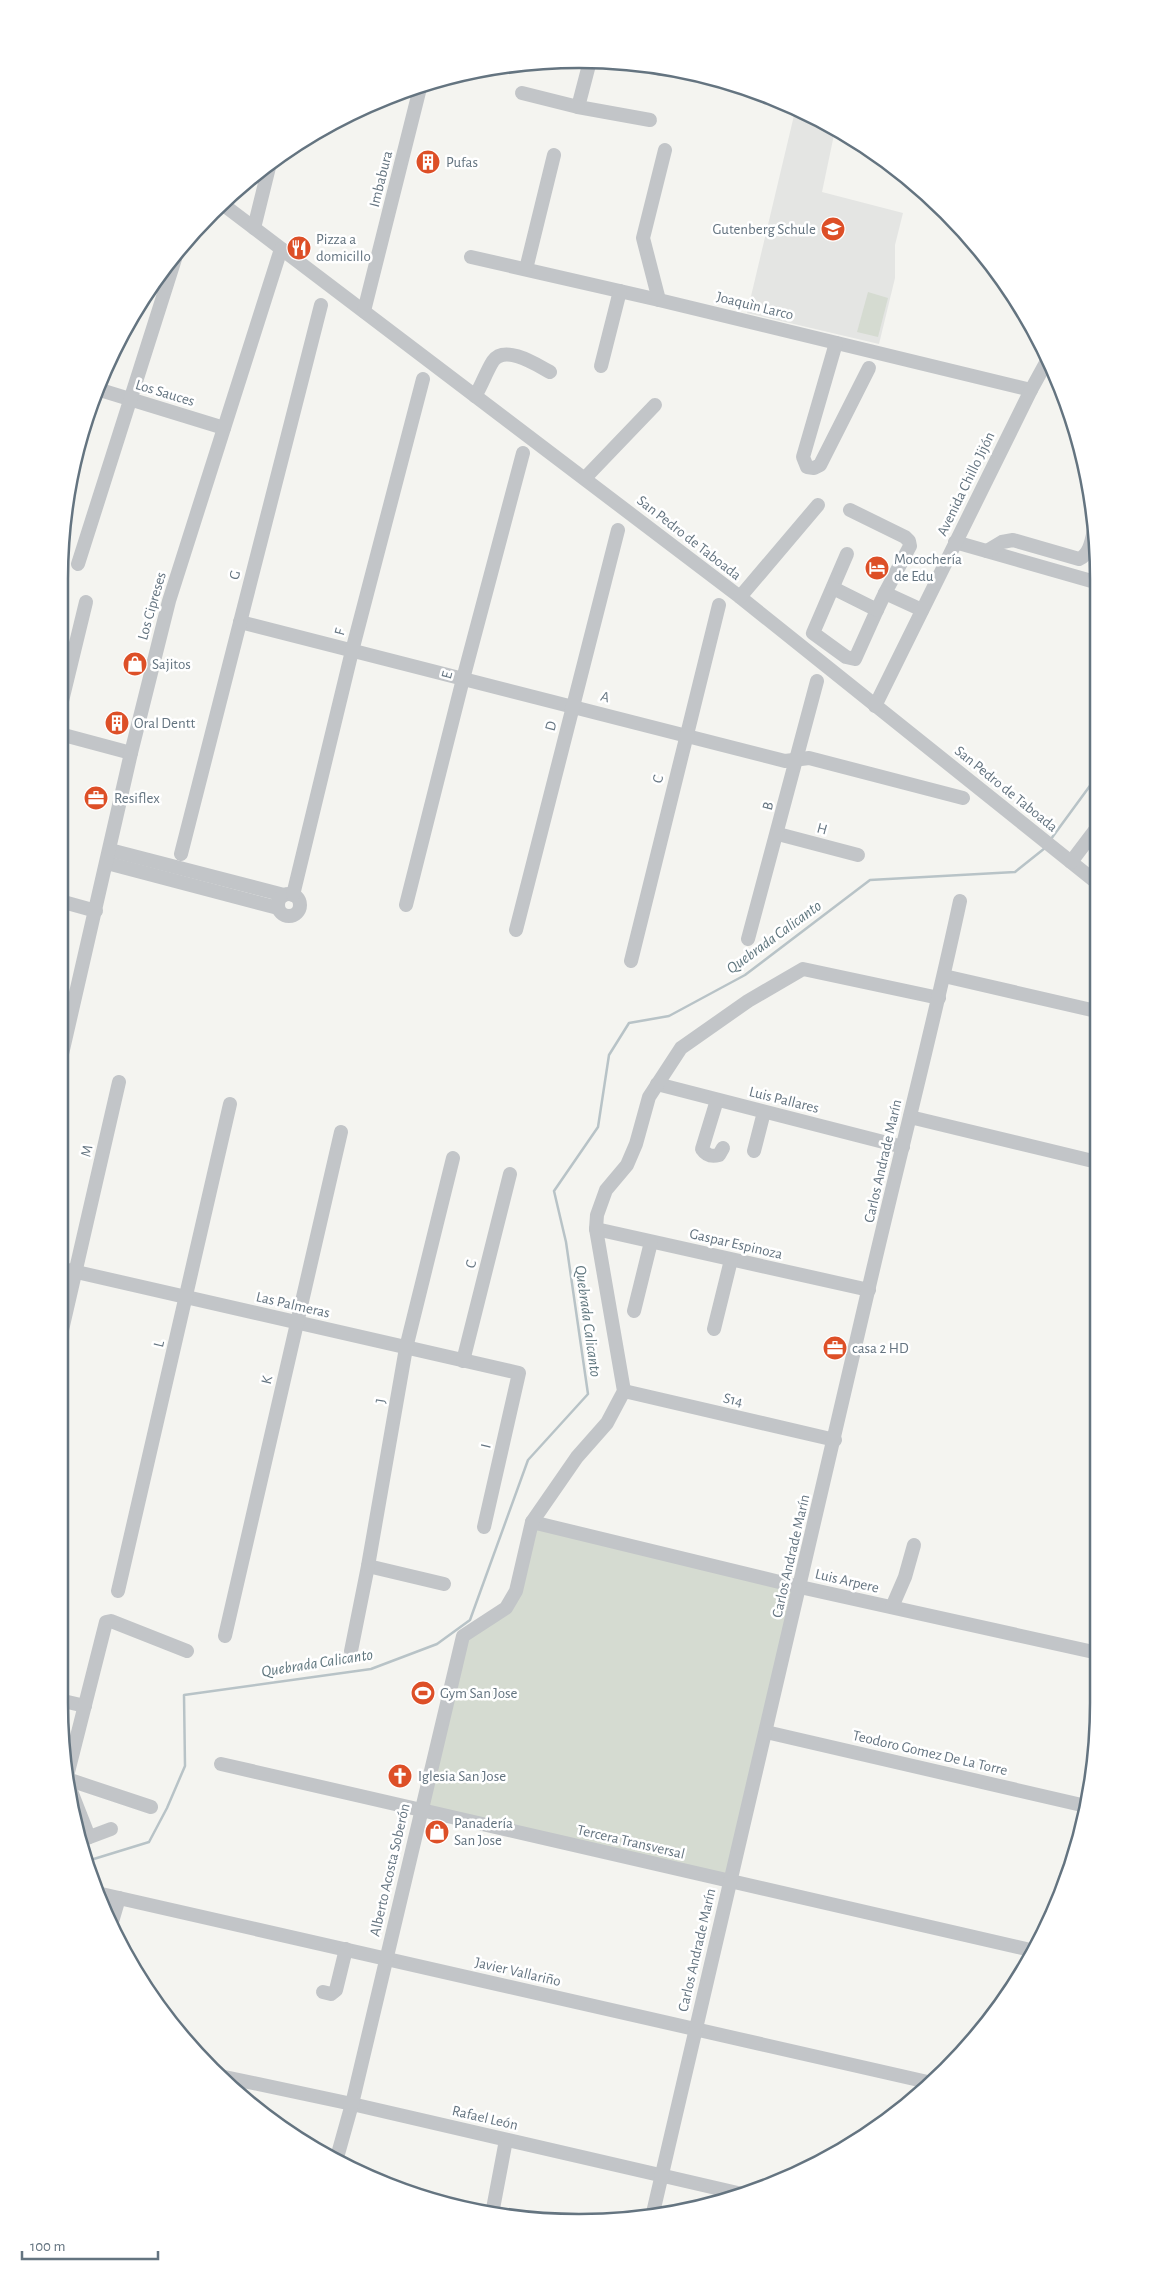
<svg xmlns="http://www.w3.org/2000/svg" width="1158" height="2281" viewBox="0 0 1158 2281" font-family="'Alegreya Sans',sans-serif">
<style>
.built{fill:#e4e5e3}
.green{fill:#d5dbd1}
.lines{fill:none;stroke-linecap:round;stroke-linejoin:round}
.stream{stroke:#b8c3c7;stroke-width:2.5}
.minor{stroke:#c2c5c8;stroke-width:14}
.labels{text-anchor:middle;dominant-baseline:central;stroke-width:5;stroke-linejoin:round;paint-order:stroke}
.poi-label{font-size:15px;fill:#647480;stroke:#fff;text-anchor:start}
.street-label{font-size:15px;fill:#647480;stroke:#fff}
.water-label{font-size:16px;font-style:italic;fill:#5f767e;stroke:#fff}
.rim{fill:none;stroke:#647480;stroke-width:2.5}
</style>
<rect width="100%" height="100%" fill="#f4f4f0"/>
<path class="built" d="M796,107L809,112L835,130L822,192L903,213L895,245V278L879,344L747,313Z"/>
<g class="green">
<path d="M868,292L888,298L878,337L857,332Z"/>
<path d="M532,1522L800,1587L730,1881L421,1810L463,1636L506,1608Z"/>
</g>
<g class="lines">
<g class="stream">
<path d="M1051,839L1092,783L1096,781"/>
<path d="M84,1862L149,1842L167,1808L185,1766L184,1695L371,1669L437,1644L470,1620L528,1460L588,1394L566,1242L554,1191L598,1127L609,1055L629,1023L669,1016L745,975L870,880L1015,872L1045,848"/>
</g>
<g class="minor">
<path d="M590,61L578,107L650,120"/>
<path d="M656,67L660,69"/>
<path d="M522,93L578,107"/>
<path d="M221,203L740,597L1096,882"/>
<path d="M254,228L270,163"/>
<path d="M471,257L659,300L1031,390"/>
<path d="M526,269L554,155"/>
<path d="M659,300L643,238L665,150"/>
<path d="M364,311L421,84"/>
<path d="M836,343L803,457L807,467L814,468L820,465L869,368"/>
<path d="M601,366L620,291"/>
<path d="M97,389L224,428"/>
<path d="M475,396C482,385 486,372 493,361C505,344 537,365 550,372"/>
<path d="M585,478L655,405"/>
<path d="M850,510L905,537L909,541L910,546L885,593"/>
<path d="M955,542L1095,582"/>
<path d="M987,551L1002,542L1013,540L1079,559C1091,554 1092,537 1095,526"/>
<path d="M847,554L813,633L846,657L855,659L877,610"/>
<path d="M78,564L175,259"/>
<path d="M833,588L877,610L885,593L922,610"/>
<path d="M740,597L818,505"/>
<path d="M240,622L785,761L809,758L963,798"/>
<path d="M875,706L1031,390L1048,359"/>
<path d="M60,709L86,602"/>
<path d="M60,734L131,753"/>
<path d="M778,834L858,855"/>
<path d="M110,850L284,895"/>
<path d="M181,854L321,305"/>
<path d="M1071,862L1096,829"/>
<path d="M107,863L278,908"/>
<circle cx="289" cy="905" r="11"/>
<path d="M293,895L352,651L423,379"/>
<path d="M60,901L96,911"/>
<path d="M406,905L463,679L523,453"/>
<path d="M516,930L618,530"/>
<path d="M748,939L817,681"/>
<path d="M631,961L719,605"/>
<path d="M944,976L1096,1011"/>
<path d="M59,1067L131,753L169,601L281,249"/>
<path d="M657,1084L903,1147"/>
<path d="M717,1100L702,1149C706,1155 711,1157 719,1155L723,1148"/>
<path d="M910,1117L1097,1162"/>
<path d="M754,1151L764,1112"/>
<path d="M596,1229L869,1290"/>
<path d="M59,1268L519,1373L484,1527"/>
<path d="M634,1311L651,1242"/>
<path d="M714,1329L731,1260"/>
<path d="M59,1343L119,1082"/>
<path d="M463,1361L510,1174"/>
<path d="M624,1391L835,1440"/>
<path d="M532,1522L800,1587L1098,1653"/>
<path d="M368,1566L444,1584"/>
<path d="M118,1591L230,1104"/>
<path d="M892,1607L905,1577L914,1545"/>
<path d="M225,1636L341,1132"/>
<path d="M351,1651L368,1566L406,1348L453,1158"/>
<path d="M59,1700L85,1706"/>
<path d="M766,1732L1086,1806"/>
<path d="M221,1764L1035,1951"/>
<path d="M67,1779L151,1807"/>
<path d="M66,1780L106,1622L111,1621L187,1651"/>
<path d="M69,1786L89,1837"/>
<path d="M79,1841L111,1829"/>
<path d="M97,1893L932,2083"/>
<path d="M111,1925L119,1898"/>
<path d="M323,1992L331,1994L336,1990L346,1949"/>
<path d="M220,2076L352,2104L742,2194"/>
<path d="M336,2161L352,2104L463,1636L506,1608L516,1591L532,1522L577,1457L607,1423L624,1391L596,1229L597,1215L606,1190L627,1165L636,1144L649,1097L681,1048L748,1001L803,969L939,998"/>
<path d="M492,2214L506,2140"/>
<path d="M652,2217C723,1908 797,1600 868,1291C898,1161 932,1032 960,901"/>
</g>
</g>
<defs>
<symbol id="building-disc" viewBox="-11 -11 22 22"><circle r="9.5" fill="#dd4f27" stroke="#fff"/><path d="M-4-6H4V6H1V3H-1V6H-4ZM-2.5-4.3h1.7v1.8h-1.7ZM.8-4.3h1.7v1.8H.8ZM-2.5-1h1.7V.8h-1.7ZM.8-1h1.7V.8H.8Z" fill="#fff"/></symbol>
<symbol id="school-disc" viewBox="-11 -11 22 22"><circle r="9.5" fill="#dd4f27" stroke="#fff"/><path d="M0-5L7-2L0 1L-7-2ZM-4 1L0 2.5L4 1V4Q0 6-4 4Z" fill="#fff"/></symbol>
<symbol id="restaurant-disc" viewBox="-11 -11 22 22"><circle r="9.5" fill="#dd4f27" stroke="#fff"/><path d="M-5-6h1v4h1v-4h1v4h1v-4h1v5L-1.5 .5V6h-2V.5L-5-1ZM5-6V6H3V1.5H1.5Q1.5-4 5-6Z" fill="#fff"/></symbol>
<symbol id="hotel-disc" viewBox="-11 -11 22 22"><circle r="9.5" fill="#dd4f27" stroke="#fff"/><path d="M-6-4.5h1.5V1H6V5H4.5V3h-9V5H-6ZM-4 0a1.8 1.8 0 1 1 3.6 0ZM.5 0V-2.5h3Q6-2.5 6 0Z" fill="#fff"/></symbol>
<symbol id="shop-disc" viewBox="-11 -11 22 22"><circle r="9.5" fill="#dd4f27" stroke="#fff"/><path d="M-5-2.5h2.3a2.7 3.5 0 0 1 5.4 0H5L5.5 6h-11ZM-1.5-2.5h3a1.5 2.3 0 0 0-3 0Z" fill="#fff"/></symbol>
<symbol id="office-disc" viewBox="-11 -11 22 22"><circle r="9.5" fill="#dd4f27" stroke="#fff"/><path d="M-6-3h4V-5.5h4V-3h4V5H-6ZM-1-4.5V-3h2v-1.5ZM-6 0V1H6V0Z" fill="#fff"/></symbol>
<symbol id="stadium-disc" viewBox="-11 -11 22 22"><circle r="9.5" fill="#dd4f27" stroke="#fff"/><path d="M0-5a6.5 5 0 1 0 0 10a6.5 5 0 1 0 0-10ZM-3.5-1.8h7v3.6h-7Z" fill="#fff"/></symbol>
<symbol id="church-disc" viewBox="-11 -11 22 22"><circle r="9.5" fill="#dd4f27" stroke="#fff"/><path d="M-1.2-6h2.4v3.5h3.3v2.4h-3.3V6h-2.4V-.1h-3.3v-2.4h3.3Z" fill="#fff"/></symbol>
</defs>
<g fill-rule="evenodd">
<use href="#building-disc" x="414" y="148" width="28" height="28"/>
<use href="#school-disc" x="819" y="215" width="28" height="28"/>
<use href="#restaurant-disc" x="285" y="234" width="28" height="28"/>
<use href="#hotel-disc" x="863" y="554" width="28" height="28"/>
<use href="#shop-disc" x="121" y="650" width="28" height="28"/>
<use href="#building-disc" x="103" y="709" width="28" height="28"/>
<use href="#office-disc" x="82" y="784" width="28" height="28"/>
<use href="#office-disc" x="821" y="1334" width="28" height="28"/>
<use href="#stadium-disc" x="409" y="1679" width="28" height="28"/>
<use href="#church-disc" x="386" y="1762" width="28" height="28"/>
<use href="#shop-disc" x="423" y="1818" width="28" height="28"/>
</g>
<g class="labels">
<g class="poi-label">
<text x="446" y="162">Pufas</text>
<text x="816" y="229" text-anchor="end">Gutenberg Schule</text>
<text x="316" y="239">Pizza a<tspan x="316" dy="17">domicillo</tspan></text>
<text x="894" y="559">Mocochería<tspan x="894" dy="17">de Edu</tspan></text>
<text x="152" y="664">Sajitos</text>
<text x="134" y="723">Oral Dentt</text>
<text x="114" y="798">Resiflex</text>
<text x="852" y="1348">casa 2 HD</text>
<text x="440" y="1693">Gym San Jose</text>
<text x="418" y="1776">Iglesia San Jose</text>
<text x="454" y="1823">Panadería<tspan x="454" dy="17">San Jose</tspan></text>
</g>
<g class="street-label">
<text transform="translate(381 179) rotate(-76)">Imbabura</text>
<text transform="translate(755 306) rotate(14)">Joaquìn Larco</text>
<text transform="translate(165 393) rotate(17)">Los Sauces</text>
<text transform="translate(966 484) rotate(-64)">Avenida Chillo Jijón</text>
<text transform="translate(689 538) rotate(38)">San Pedro de Taboada</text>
<text transform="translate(235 575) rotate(-76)">G</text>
<text transform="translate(152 606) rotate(-74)">Los Cipreses</text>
<text transform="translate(340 632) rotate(-75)">F</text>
<text transform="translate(447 675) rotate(-75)">E</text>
<text transform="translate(605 697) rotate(15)">A</text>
<text transform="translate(551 726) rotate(-76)">D</text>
<text transform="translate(658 779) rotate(-76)">C</text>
<text transform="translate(1006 789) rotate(39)">San Pedro de Taboada</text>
<text transform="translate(768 806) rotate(-76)">B</text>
<text transform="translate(822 829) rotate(15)">H</text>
<text transform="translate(784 1100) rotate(14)">Luis Pallares</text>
<text transform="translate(87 1151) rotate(-77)">M</text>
<text transform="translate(883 1161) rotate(-77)">Carlos Andrade Marín</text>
<text transform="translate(736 1244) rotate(13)">Gaspar Espinoza</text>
<text transform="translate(471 1264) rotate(-76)">C</text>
<text transform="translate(293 1305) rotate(13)">Las Palmeras</text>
<text transform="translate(159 1344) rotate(-77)">L</text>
<text transform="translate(267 1380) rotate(-77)">K</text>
<text transform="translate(733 1400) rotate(13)">S14</text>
<text transform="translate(381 1401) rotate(-80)">J</text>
<text transform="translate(486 1446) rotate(-77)">I</text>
<text transform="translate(791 1556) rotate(-77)">Carlos Andrade Marín</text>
<text transform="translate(847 1581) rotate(13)">Luis Arpere</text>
<text transform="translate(930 1753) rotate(13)">Teodoro Gomez De La Torre</text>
<text transform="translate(631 1842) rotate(13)">Tercera Transversal</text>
<text transform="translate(390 1870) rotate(-77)">Alberto Acosta Soberón</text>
<text transform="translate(697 1950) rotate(-77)">Carlos Andrade Marín</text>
<text transform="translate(518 1972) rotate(13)">Javier Vallariño</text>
<text transform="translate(485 2118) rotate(13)">Rafael León</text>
</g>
<g class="water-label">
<text transform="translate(774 937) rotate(-36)">Quebrada Calicanto</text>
<text transform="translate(588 1321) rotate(82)">Quebrada Calicanto</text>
<text transform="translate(317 1663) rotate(-9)">Quebrada Calicanto</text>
</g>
</g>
<path d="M0 0H1158V2281H0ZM579 68H579A511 511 0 0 1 1090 579V1703A511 511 0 0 1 579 2214H579A511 511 0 0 1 68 1703V579A511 511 0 0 1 579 68Z" fill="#fff" fill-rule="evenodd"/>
<path class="rim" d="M579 68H579A511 511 0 0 1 1090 579V1703A511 511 0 0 1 579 2214H579A511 511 0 0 1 68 1703V579A511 511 0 0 1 579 68Z"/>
<path d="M22 2251v8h136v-8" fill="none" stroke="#647480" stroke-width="2.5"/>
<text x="30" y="2251" font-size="15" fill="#647480" stroke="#ffffff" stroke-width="4" paint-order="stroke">100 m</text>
</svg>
